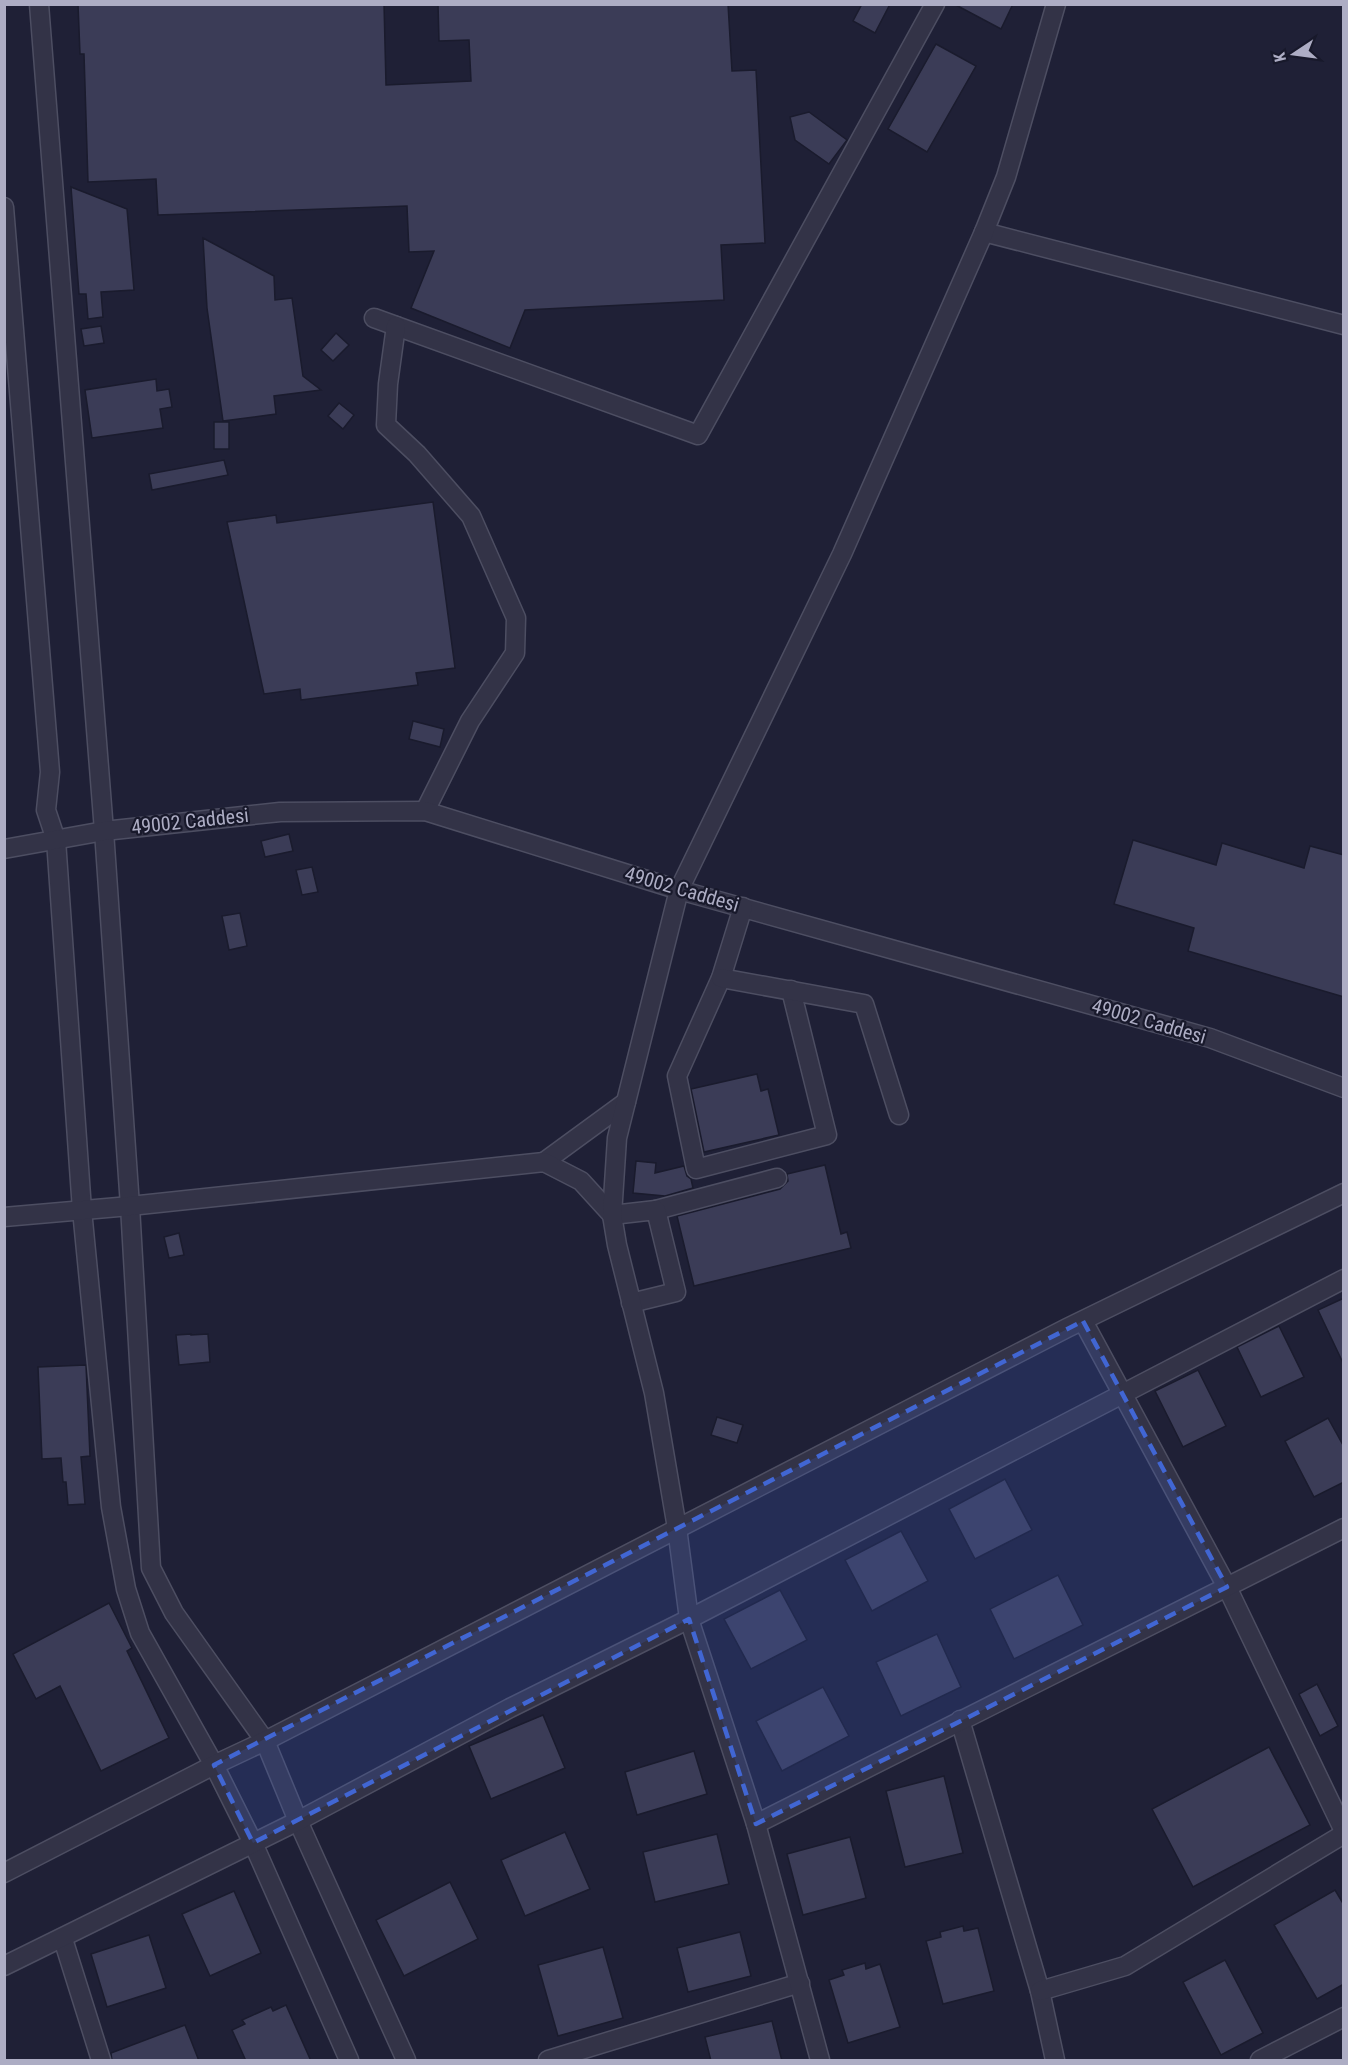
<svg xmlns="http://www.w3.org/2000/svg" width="1348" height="2065" viewBox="0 0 1348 2065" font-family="'Roboto Condensed',sans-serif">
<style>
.building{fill:#3b3c57;stroke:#1a1b2d;stroke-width:1.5}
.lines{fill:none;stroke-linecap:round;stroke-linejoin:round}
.minor-casing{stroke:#4d4e62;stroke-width:21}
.minor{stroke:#333347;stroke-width:18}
.marked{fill:#4166d3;fill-opacity:0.2;stroke:#4166d3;stroke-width:4.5;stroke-dasharray:12 8;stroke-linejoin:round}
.labels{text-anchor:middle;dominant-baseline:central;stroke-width:4.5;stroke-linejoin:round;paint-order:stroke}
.street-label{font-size:20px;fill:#adadc4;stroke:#18192b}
</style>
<rect width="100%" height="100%" fill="#1f2036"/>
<g class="building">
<path d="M78,4H384L386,85L471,81L469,40L439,41L438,4H728L732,71L756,70L765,243L721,245L724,300L525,310L510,348L411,308L434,251L409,252L407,206L158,215L156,179L88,182L84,54H80Z"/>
<path d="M862,4H890L875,33L853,21Z"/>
<path d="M954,4H1013L1001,29Z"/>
<path d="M936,44L976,66L927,152L888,129Z"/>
<path d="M809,112L847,140L829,164L795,140L790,117Z"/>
<path d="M71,187L127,209L134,290L101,292L103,317L88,319L86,294H79Z"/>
<path d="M203,238L274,276L275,300L292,298L303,376L321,390L274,396L276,414L223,421L207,308Z"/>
<path d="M101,326L104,343L84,346L81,329Z"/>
<path d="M336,333L349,345L333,361L321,350Z"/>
<path d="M156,379L157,391L169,389L172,407L160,409L163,428L92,438L85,390Z"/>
<path d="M339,403L354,415L343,429L328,416Z"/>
<rect x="214" y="422" width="15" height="27"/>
<path d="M224,460L228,475L152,490L149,474Z"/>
<path d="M433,502L455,668L416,673L418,685L301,700L300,689L264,694L227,522L276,515L277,523Z"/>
<path d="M413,721L444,729L440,747L409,739Z"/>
<path d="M289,834L293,851L265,857L261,841Z"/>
<path d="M1133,840L1216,865L1222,843L1304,868L1310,846L1344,855V997L1188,951L1194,928L1114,904Z"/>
<path d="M312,867L318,892L302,895L296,870Z"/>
<path d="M240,913L247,946L229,950L222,916Z"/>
<path d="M757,1074L761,1091L768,1089L779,1135L704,1152L691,1089Z"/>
<path d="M636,1161L656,1163L655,1173L684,1166L687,1176L691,1179L693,1188L665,1196L633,1193Z"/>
<path d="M825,1165L841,1234L847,1232L851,1248L694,1286L677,1216L780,1189L788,1181L787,1174Z"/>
<path d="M179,1233L184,1255L169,1258L164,1237Z"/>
<path d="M1344,1298V1365L1318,1310Z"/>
<path d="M1279,1326L1304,1377L1261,1397L1237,1347Z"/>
<path d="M191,1334V1335L208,1334L210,1362L179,1365L176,1335Z"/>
<path d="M86,1365L90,1456L81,1457L85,1504L68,1505L66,1482H63L61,1458L42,1459L38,1367Z"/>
<path d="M1198,1370L1226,1426L1183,1447L1155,1391Z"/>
<path d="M717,1417L743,1425L737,1443L711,1435Z"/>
<path d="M1328,1418L1344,1447V1482L1314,1497L1285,1441Z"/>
<path d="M1005,1479L1032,1530L975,1559L949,1509Z"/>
<path d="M901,1531L928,1581L872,1611L845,1560Z"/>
<path d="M1058,1575L1083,1625L1014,1659L990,1609Z"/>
<path d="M780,1590L807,1640L751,1669L724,1619Z"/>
<path d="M109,1603L132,1648L127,1651L169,1738L101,1771L60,1686L36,1699L13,1654Z"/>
<path d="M937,1634L961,1687L901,1716L876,1662Z"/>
<path d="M1317,1684L1338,1726L1320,1736L1299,1694Z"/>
<path d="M823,1687L849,1736L782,1771L756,1721Z"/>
<path d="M543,1715L565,1768L491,1799L469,1746Z"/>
<path d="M1269,1747L1310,1825L1193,1887L1152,1809Z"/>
<path d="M694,1751L707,1794L637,1815L625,1772Z"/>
<path d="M944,1776L963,1853L905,1867L886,1791Z"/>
<path d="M565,1832L590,1889L525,1916L501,1860Z"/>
<path d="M717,1834L729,1884L655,1902L643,1852Z"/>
<path d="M850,1837L866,1898L803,1915L787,1854Z"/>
<path d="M450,1882L478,1939L404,1976L376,1920Z"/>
<path d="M1335,1890L1344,1905V1984L1317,1999L1274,1925Z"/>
<path d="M234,1891L261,1953L210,1976L182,1914Z"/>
<path d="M963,1926L964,1931L978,1928L994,1991L943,2004L926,1941L941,1937L940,1932Z"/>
<path d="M740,1932L751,1976L688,1992L677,1948Z"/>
<path d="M149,1935L166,1988L107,2007L91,1954Z"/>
<path d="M603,1947L623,2018L558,2036L538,1965Z"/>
<path d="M1225,1960L1263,2033L1221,2055L1183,1982Z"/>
<path d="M865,1963L866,1969L880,1964L900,2027L848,2043L829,1980L844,1975L842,1970Z"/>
<path d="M286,2005L311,2061H246L232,2030L245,2024L242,2020L271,2007L273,2011Z"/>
<path d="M772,2021L782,2061H711L705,2037Z"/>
<path d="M185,2025L199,2061H112L111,2053Z"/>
</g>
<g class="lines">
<defs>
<g id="minor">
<path d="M39,4L104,831L130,1206L151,1568L174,1613L265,1741L298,1821L406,2060"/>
<path d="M4,207L50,772L46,810L56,840L82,1210L111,1507L126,1589L140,1633L214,1765L253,1843L349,2060"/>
<path d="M984,232L1344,325"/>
<path d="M374,318L698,435L935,4"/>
<path d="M396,326L388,384L386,425L417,454L471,516L516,618L515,653L470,721L425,811"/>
<path d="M4,849L104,831L280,812L425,811L679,890L1210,1038L1344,1088"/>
<path d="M743,907L721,978L677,1076L696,1169L827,1135L791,990"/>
<path d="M721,978L864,1004L899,1115"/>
<path d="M544,1162L626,1102"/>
<path d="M656,1210L777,1178"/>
<path d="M4,1217L130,1206L544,1162L581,1181L612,1215L656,1210L676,1292L631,1303"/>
<path d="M1083,1321L1227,1587L1344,1831"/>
<path d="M960,1720L1040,1991L1055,2060"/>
<path d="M756,1824L1344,1528"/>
<path d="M4,1873L214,1765L265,1741L1067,1328L1344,1193"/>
<path d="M63,1939L101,2060"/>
<path d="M4,1966L298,1821L510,1708L689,1619L1344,1279"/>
<path d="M1040,1991L1125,1966L1344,1834"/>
<path d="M548,2060L800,1983"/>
<path d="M820,2060L756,1824L689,1619L677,1528L654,1393L617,1245L612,1215L617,1138L679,890L842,554L984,232L1006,177L1056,4"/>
<path d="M1260,2060L1344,2017"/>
</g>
</defs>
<use href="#minor" class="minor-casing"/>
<use href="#minor" class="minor"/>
</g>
<path class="marked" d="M1083,1321L1227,1587L756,1824L689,1619L253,1843L214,1765Z"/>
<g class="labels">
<g class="street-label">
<text transform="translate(190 821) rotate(-6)">49002 Caddesi</text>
<text transform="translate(682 889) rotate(16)">49002 Caddesi</text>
<text transform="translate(1149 1021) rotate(16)">49002 Caddesi</text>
</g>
</g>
<rect width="1348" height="2065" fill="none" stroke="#adadc4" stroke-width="12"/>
<g transform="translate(1294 54) rotate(257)" stroke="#18192b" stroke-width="4.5" paint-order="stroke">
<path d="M0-4.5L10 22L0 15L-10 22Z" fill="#adadc4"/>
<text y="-9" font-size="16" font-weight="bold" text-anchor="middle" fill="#adadc4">K</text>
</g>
</svg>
